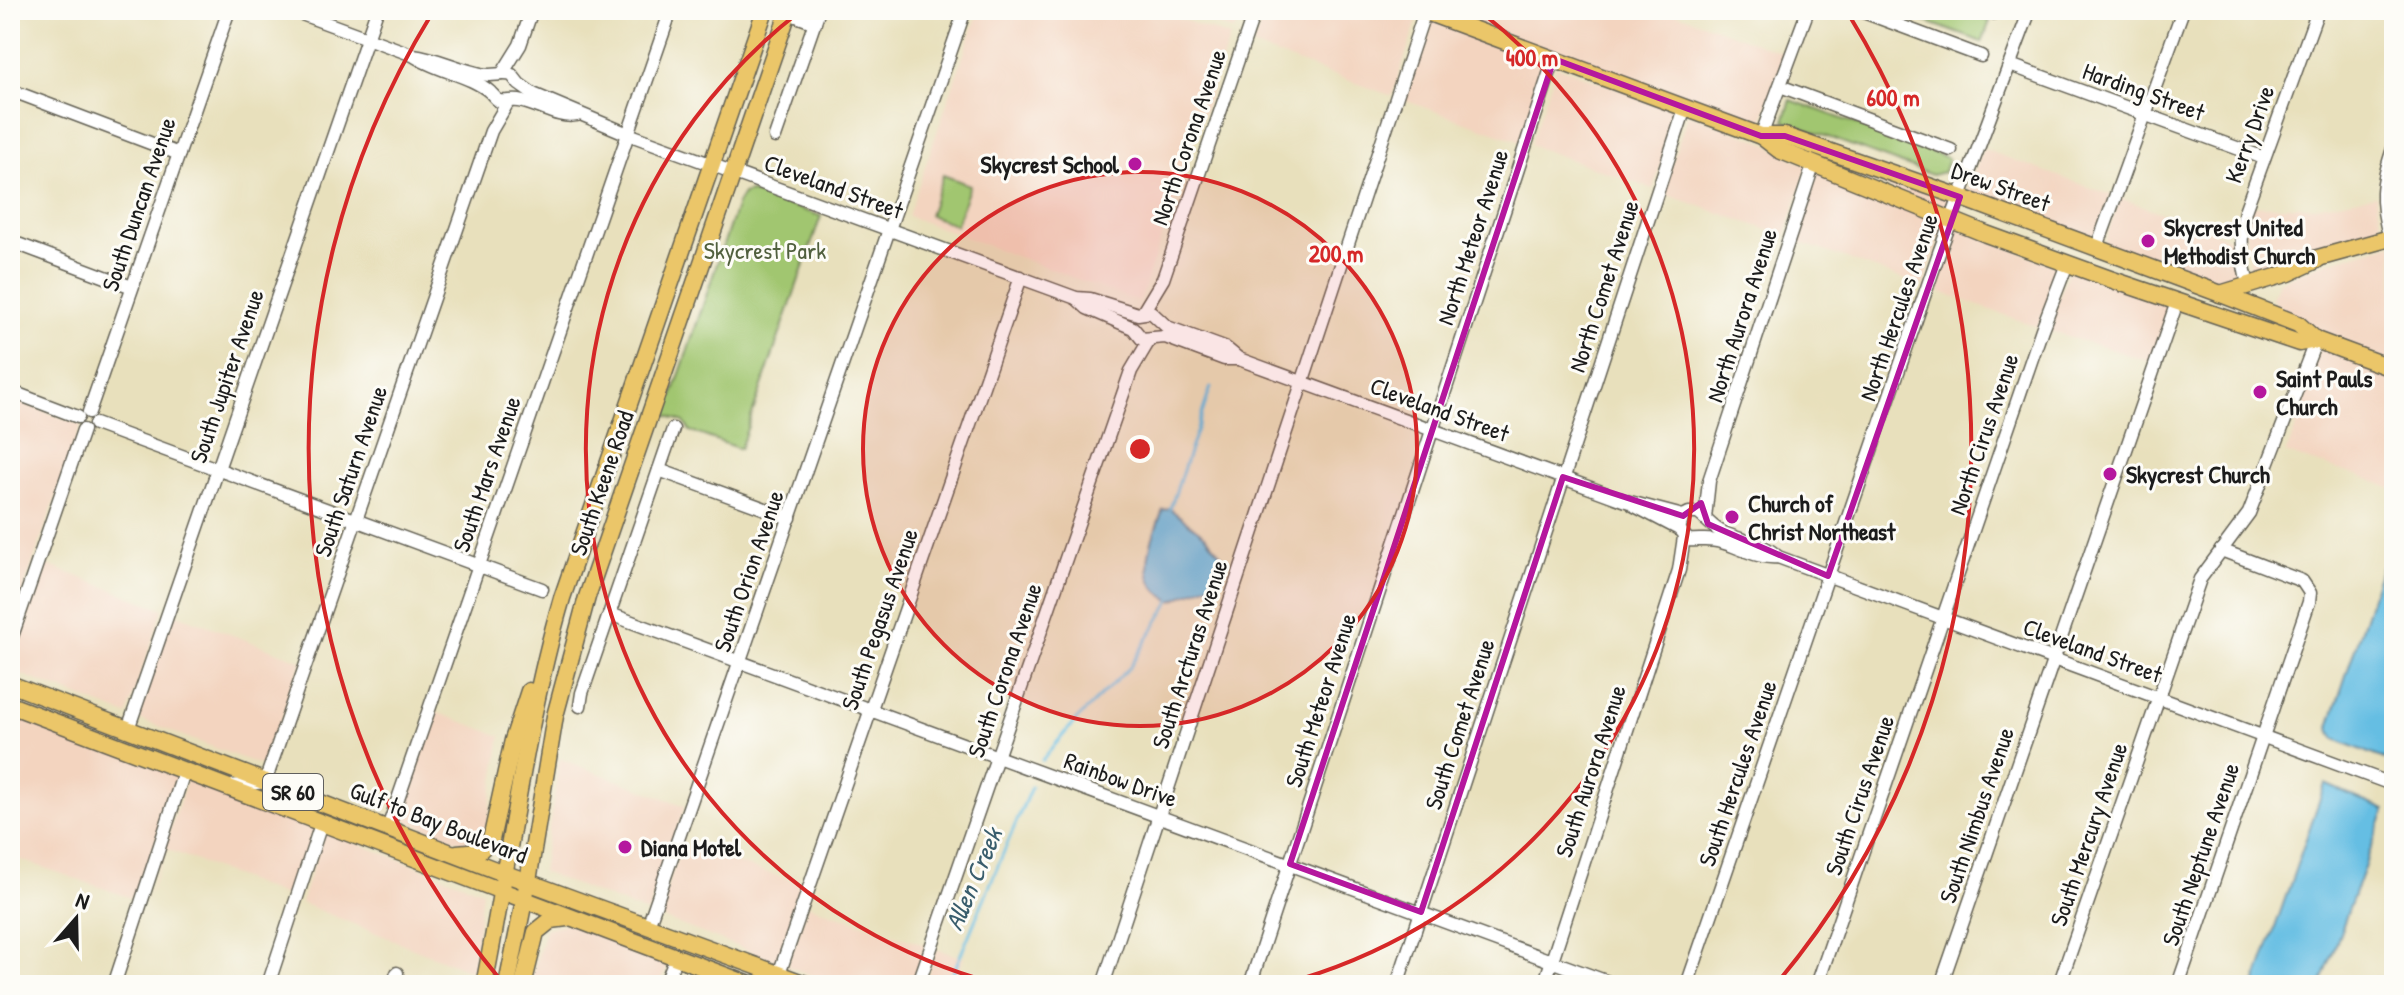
<svg xmlns="http://www.w3.org/2000/svg" width="2404" height="995" viewBox="0 0 2404 995" font-family="'Patrick Hand',sans-serif">
<style>
.built{fill:#f3d4bf}
.green{fill:#a1c670;stroke:#5e7146;stroke-width:2}
.water{fill:#65bee3;stroke:#406d80;stroke-width:2}
.lines{fill:none;stroke-linecap:round;stroke-linejoin:round}
.stream{stroke:#65bee3;stroke-width:3}
.minor-casing{stroke:#636154;stroke-width:15}
.major-casing{stroke:#636154;stroke-width:19}
.minor{stroke:#fff;stroke-width:12}
.major{stroke:#ebc669;stroke-width:16}
.marked{fill:none;stroke:#b5179e;stroke-width:6;stroke-linejoin:round}
.ring{fill:none;stroke:#d62828;stroke-width:4}
.poi-dot{fill:#b5179e;stroke:#fdfcf7;stroke-width:3}
.labels{text-anchor:middle;dominant-baseline:central;stroke-width:6;stroke-linejoin:round;paint-order:stroke}
.shield{fill:#fdfcf7;stroke:#605f5e;stroke-width:2}
.shield-label{font-size:22px;font-weight:bold;fill:#1c1c1c}
.street-label{font-size:24px;fill:#1c1c1c;stroke:#fdfcf7}
.poi-label{font-size:24px;font-weight:bold;fill:#1c1c1c;stroke:#fdfcf7;text-anchor:start}
.park-label{font-size:24px;fill:#51603e;stroke:#fdfcf7}
.water-label{font-size:26px;font-style:italic;fill:#395d6c;stroke:#fdfcf7}
.centre{fill:#d62828;stroke:#fdfcf7;stroke-width:4}
.ring-label{font-size:24px;text-anchor:middle;font-weight:bold;fill:#d62828;stroke:#fdfcf7;stroke-width:6;stroke-linejoin:round;paint-order:stroke}
</style>
<rect width="100%" height="100%" fill="#fdfcf7"/>
<filter id="ink" filterUnits="userSpaceOnUse"><feTurbulence type="fractalNoise" baseFrequency=".0125" numOctaves="2"/><feDisplacementMap in="SourceGraphic" scale="16" xChannelSelector="R" yChannelSelector="G"/><feConvolveMatrix kernelMatrix="1 2 1 2 8 2 1 2 1" color-interpolation-filters="sRGB"/></filter>
<filter id="wash" filterUnits="userSpaceOnUse"><feTurbulence type="fractalNoise" baseFrequency=".006" numOctaves="4" result="noise"/><feDisplacementMap in="SourceGraphic" scale="32" xChannelSelector="R" yChannelSelector="G"/><feGaussianBlur stdDeviation="1.8" result="paint"/><feColorMatrix in="noise" values="0 0 0 0 0 0 0 0 0 0 0 0 0 0 0 0 0 1.4 0 .05"/><feComposite in="paint" operator="in"/></filter>
<g filter="url(#wash)">
<rect width="100%" height="100%" fill="#e8e0bc"/>
<g class="built">
<path d="M979,10H1156L1230,37L1139,302L908,216Z"/>
<path d="M1179,10H1242L1234,31Z"/>
<path d="M1266,10H1406L1419,15L1392,96L1252,46Z"/>
<path d="M1436,10H1667L1786,54L1759,129Z"/>
<path d="M1427,18L1548,62L1521,142L1401,99Z"/>
<path d="M1557,66L1679,111L1653,189L1530,145Z"/>
<path d="M1688,114L1756,139L1808,166L1785,236L1662,193Z"/>
<path d="M1784,141L1954,200L1949,213L1782,145Z"/>
<path d="M1983,149L2111,195L2095,241L1966,193Z"/>
<path d="M1817,170L1945,223L1923,286L1794,240Z"/>
<path d="M2376,195L2384,235L2316,255L2285,259L2250,269L2245,231L2251,206H2316Z"/>
<path d="M2120,198L2236,240L2241,272L2219,278L2197,279L2104,244Z"/>
<path d="M1954,227L2060,267L2038,327L1932,289Z"/>
<path d="M2393,243L2394,363L2320,336L2275,304L2272,298L2279,282L2318,265Z"/>
<path d="M2069,270L2171,305L2152,362L2047,330Z"/>
<path d="M2320,347L2394,374V490L2369,479L2286,454L2296,427L2295,414Z"/>
<path d="M10,398L81,425L10,628Z"/>
<path d="M42,563L163,609L127,715L10,670V657Z"/>
<path d="M172,612L302,661L265,767L136,718Z"/>
<path d="M433,711L501,736L485,840L474,847L397,817Z"/>
<path d="M10,712L178,775L137,900L10,856Z"/>
<path d="M560,759L685,806L648,913L542,872Z"/>
<path d="M187,779L315,827L292,899L167,849L146,903Z"/>
<path d="M324,831L482,891L473,972L301,903Z"/>
<path d="M682,845L805,885L778,962L657,916Z"/>
<path d="M808,905L927,946L913,985H838L787,966Z"/>
<path d="M568,923L669,961L660,985H530L545,929Z"/>
<path d="M936,949L964,958L952,985H924Z"/>
</g>
<g class="green">
<path d="M1894,10H1959L1990,21L1982,42Z"/>
<path d="M1791,100L1948,158L1944,172L1932,175L1784,121Z"/>
<path d="M943,175L970,185L956,225L929,215Z"/>
<path d="M750,192L821,216L740,449L690,431L684,422L666,415L737,204L743,194Z"/>
</g>
<g class="water">
<path d="M1170,509L1206,536L1227,562C1223,588 1193,587 1174,601C1132,586 1151,541 1163,510Z"/>
<path d="M2394,551V763L2340,741L2334,738L2329,727L2381,569Z"/>
<path d="M2325,784L2385,810L2321,985H2255Z"/>
</g>
<g class="lines">
<g class="stream">
<path d="M1170,509L1211,387"/>
<path d="M1042,760L1077,719L1130,667L1171,600"/>
<path d="M948,985L1031,787"/>
</g>
</g>
</g>
<g filter="url(#ink)">
<g class="lines">
<defs>
<g id="minor">
<path d="M291,10L413,55C436,71 471,75 490,92C493,95 495,98 499,101C506,102 512,100 519,101C539,104 557,119 577,115"/>
<path d="M780,10L815,23"/>
<path d="M1858,10L1981,56"/>
<path d="M1986,10L1994,13"/>
<path d="M413,55C437,58 457,69 481,74C492,77 501,72 512,75L519,84L533,94L628,134L1076,298L1090,299L1138,314L1151,312L1167,327L1227,349L1239,359L1626,501L1683,516"/>
<path d="M2010,65L2264,158"/>
<path d="M502,74L520,45L532,10"/>
<path d="M1780,86L1951,150"/>
<path d="M10,90L179,154"/>
<path d="M1761,136L1808,10"/>
<path d="M775,137L819,10"/>
<path d="M2390,238C2379,201 2381,183 2394,146"/>
<path d="M10,241L132,287"/>
<path d="M2097,247L2183,10"/>
<path d="M2246,276C2241,252 2240,234 2245,211L2318,10"/>
<path d="M1076,298L1087,308L1133,328L1142,339L1165,337L1224,359H1239"/>
<path d="M1143,312L1163,279L1255,10"/>
<path d="M10,391L78,417"/>
<path d="M89,412L229,10"/>
<path d="M95,424L542,589"/>
<path d="M659,470L790,518"/>
<path d="M1633,505L1679,529L1688,540C1699,541 1709,538 1721,542C1740,547 1758,559 1778,557"/>
<path d="M1705,518L1709,481L1814,163"/>
<path d="M1679,529L1683,516L1689,513H1698C1708,520 1712,528 1724,533C1742,541 1764,543 1778,557L2394,785"/>
<path d="M610,614L1616,985"/>
<path d="M10,642L83,430"/>
<path d="M580,706L582,693L673,429"/>
<path d="M128,729L377,10"/>
<path d="M231,786L265,782L491,131L508,102"/>
<path d="M388,828L671,10"/>
<path d="M648,926L965,10"/>
<path d="M779,974L1021,277"/>
<path d="M114,985L184,772"/>
<path d="M268,985L321,824"/>
<path d="M393,985L397,973"/>
<path d="M665,985L676,957"/>
<path d="M918,985L1131,371L1150,339"/>
<path d="M1103,985L1425,11"/>
<path d="M1250,985L1554,59"/>
<path d="M1397,985L1685,108"/>
<path d="M1544,985L1679,570L1684,537"/>
<path d="M1687,985L1940,250L2030,10"/>
<path d="M1817,985L2042,329L2067,264"/>
<path d="M1941,985L2177,302"/>
<path d="M2059,985L2200,579L2249,513L2316,340"/>
<path d="M2178,985L2309,602L2310,593L2302,581L2221,550"/>
</g>
<g id="major">
<path d="M1421,10L1761,136L1779,150L1986,234L2110,279L2299,343L2316,340"/>
<path d="M1761,136H1785L1960,197L2221,294L2298,324L2316,340L2394,369"/>
<path d="M2307,261L2394,237"/>
<path d="M2220,294L2289,273L2317,260"/>
<path d="M10,684L506,874L808,985"/>
<path d="M10,705L750,985"/>
<path d="M457,853L479,851L491,840L513,740L529,691"/>
<path d="M484,985C510,856 525,725 562,598L765,10"/>
<path d="M507,985L528,881L555,716L587,597L789,10"/>
<path d="M523,985L536,932L551,920L567,918"/>
</g>
</defs>
<use href="#minor" class="minor-casing"/>
<use href="#major" class="major-casing"/>
<use href="#minor" class="minor"/>
<use href="#major" class="major"/>
</g>
</g>
<path class="marked" d="M1554,59L1761,136H1785L1960,197L1828,576L1708,524L1701,503L1683,516L1563,477L1421,912L1290,864Z"/>
<circle cx="1140" cy="449" r="277" fill="#d62828" fill-opacity=".12"/>
<g class="ring">
<circle cx="1140" cy="449" r="277"/>
<path d="M997 984A554 554 0 0 1 799 12M1481 12A554 554 0 0 1 1283 984"/>
<path d="M503 983A831 831 0 0 1 431 15M1849 15A831 831 0 0 1 1777 983"/>
</g>
<g class="poi-dot">
<circle cx="1135" cy="164" r="8"/>
<circle cx="2148" cy="241" r="8"/>
<circle cx="2260" cy="392" r="8"/>
<circle cx="2110" cy="474" r="8"/>
<circle cx="1732" cy="517" r="8"/>
<circle cx="625" cy="847" r="8"/>
</g>
<g class="labels">
<rect class="shield" x="263" y="774" width="60" height="36" rx="6"/>
<g class="shield-label">
<text x="293" y="792">SR 60</text>
</g>
<g class="street-label">
<text transform="translate(2144 91) rotate(20)">Harding Street</text>
<text transform="translate(2249 134) rotate(-70)">Kerry Drive</text>
<text transform="translate(1188 137) rotate(-71)">North Corona Avenue</text>
<text transform="translate(834 186) rotate(20)">Cleveland Street</text>
<text transform="translate(2001 186) rotate(20)">Drew Street</text>
<text transform="translate(138 204) rotate(-71)">South Duncan Avenue</text>
<text transform="translate(1472 237) rotate(-72)">North Meteor Avenue</text>
<text transform="translate(1603 286) rotate(-72)">North Comet Avenue</text>
<text transform="translate(1898 307) rotate(-71)">North Hercules Avenue</text>
<text transform="translate(1741 315) rotate(-72)">North Aurora Avenue</text>
<text transform="translate(226 376) rotate(-71)">South Jupiter Avenue</text>
<text transform="translate(1440 409) rotate(20)">Cleveland Street</text>
<text transform="translate(1983 434) rotate(-71)">North Cirus Avenue</text>
<text transform="translate(350 471) rotate(-71)">South Saturn Avenue</text>
<text transform="translate(486 474) rotate(-71)">South Mars Avenue</text>
<text transform="translate(601 483) rotate(-71)">South Keene Road</text>
<text transform="translate(748 571) rotate(-71)">South Orion Avenue</text>
<text transform="translate(879 619) rotate(-71)">South Pegasus Avenue</text>
<text transform="translate(2093 650) rotate(20)">Cleveland Street</text>
<text transform="translate(1189 654) rotate(-72)">South Arcturas Avenue</text>
<text transform="translate(1004 670) rotate(-71)">South Corona Avenue</text>
<text transform="translate(1320 700) rotate(-72)">South Meteor Avenue</text>
<text transform="translate(1459 724) rotate(-72)">South Comet Avenue</text>
<text transform="translate(1590 771) rotate(-72)">South Aurora Avenue</text>
<text transform="translate(1737 773) rotate(-71)">South Hercules Avenue</text>
<text transform="translate(1121 779) rotate(20)">Rainbow Drive</text>
<text transform="translate(1859 795) rotate(-71)">South Cirus Avenue</text>
<text transform="translate(1976 815) rotate(-71)">South Nimbus Avenue</text>
<text transform="translate(439 822) rotate(21)">Gulf to Bay Boulevard</text>
<text transform="translate(2088 834) rotate(-71)">South Mercury Avenue</text>
<text transform="translate(2200 854) rotate(-71)">South Neptune Avenue</text>
</g>
<g class="poi-label">
<text x="1119" y="164" text-anchor="end">Skycrest School</text>
<text x="2164" y="227">Skycrest United<tspan x="2164" dy="28">Methodist Church</tspan></text>
<text x="2276" y="378">Saint Pauls<tspan x="2276" dy="28">Church</tspan></text>
<text x="2126" y="474">Skycrest Church</text>
<text x="1748" y="503">Church of<tspan x="1748" dy="28">Christ Northeast</tspan></text>
<text x="641" y="847">Diana Motel</text>
</g>
<g class="park-label">
<text x="765" y="250">Skycrest Park</text>
</g>
<g class="water-label">
<text transform="translate(973 879) rotate(-67)">Allen Creek</text>
</g>
</g>
<circle cx="1140" cy="449" r="12" class="centre"/>
<g class="ring-label">
<text x="1532" y="66">400 m</text>
<text x="1893" y="106">600 m</text>
<text x="1336" y="262">200 m</text>
</g>
<rect width="2404" height="995" fill="none" stroke="#fdfcf7" stroke-width="40"/>
<g transform="translate(76 919) rotate(20)" stroke="#fdfcf7" stroke-width="6" paint-order="stroke">
<path d="M0-6L14 30L0 20L-14 30Z" fill="#1c1c1c"/>
<text y="-12" font-size="22" font-weight="bold" text-anchor="middle" fill="#1c1c1c">N</text>
</g>
</svg>
